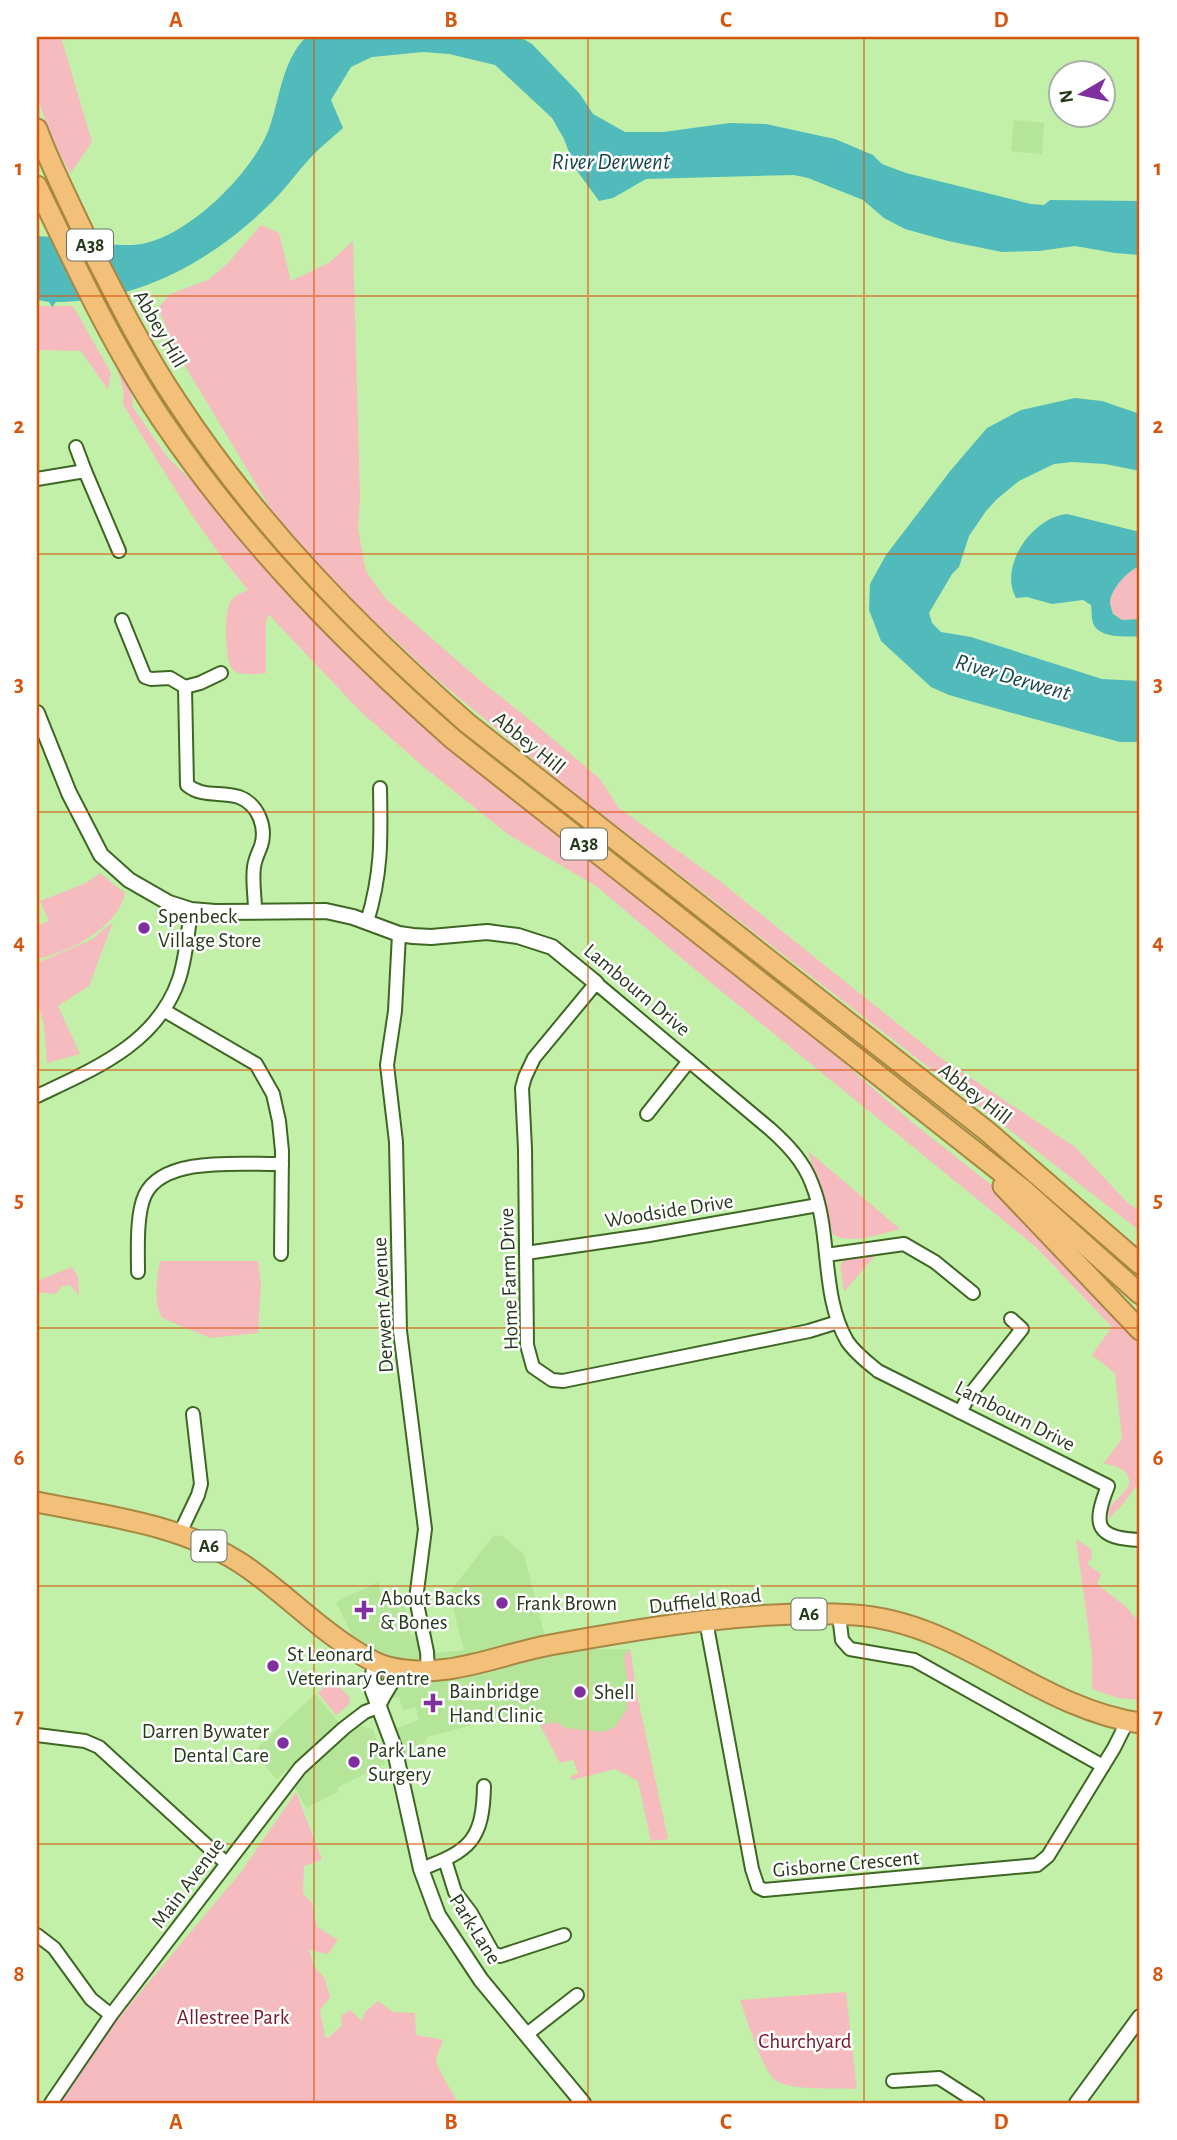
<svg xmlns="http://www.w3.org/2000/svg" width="1177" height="2140" viewBox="0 0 1177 2140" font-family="'Alegreya Sans',sans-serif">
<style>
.built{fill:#b4e598}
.green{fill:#f6bbbf}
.water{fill:#51bbbb}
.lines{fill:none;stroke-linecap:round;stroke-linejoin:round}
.minor-casing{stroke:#3f6724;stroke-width:16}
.tertiary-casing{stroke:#3f6724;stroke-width:18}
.trunk-casing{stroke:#a88743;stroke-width:23}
.minor{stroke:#fff;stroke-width:12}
.tertiary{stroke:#fff;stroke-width:14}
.trunk{stroke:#f2c078;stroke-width:19}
.grid{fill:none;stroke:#d5560e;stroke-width:2;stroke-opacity:0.55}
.poi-dot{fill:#802f9f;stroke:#fff;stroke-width:2.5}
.labels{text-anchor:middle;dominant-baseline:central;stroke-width:5;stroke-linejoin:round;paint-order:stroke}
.shield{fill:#fff;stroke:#687461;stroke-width:2}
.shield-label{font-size:19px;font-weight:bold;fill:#27391d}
.street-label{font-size:21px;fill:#27391d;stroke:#fff}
.poi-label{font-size:21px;fill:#27391d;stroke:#fff;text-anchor:start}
.park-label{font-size:21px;fill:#77192c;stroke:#fff}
.water-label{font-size:23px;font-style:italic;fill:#164646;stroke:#fff}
.neatline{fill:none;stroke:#d5560e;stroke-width:2.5}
.grid-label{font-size:23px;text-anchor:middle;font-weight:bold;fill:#d5560e}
</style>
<rect width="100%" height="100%" fill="#c2f0a9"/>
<g class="built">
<path d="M1014,120L1044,123L1042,154L1011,151Z"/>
<path d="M494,1535L504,1537L524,1555L550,1655L579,1649H630L636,1689L633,1710L611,1734L560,1730L544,1734L533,1709L427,1737L422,1749L401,1755L394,1729L419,1720L416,1707L403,1710L399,1697L384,1699L336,1602L378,1582L381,1596L403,1594L410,1634L437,1653L464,1650L449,1593Z"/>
<path d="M315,1694L348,1733L361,1726L373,1729L385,1764L338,1787V1792L306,1808L286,1770L277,1780L253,1752Z"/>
</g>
<g class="green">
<path d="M37,37H61L92,142L70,174L50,134L37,96Z"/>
<path d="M261,225L279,233L291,281L330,262L353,241L360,498L358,529L366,571L386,599L482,682L534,723L600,779L619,808L721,882L938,1056L1075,1147L1126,1201L1140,1212V1231L573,792L434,677L336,585L272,511L179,356L158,308L170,294L208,280L228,263Z"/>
<path d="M37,306H73L111,373L108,390L81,351L37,350Z"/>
<path d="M117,368L123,369L133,401L132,406L167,457L211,499L254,554L308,615L357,664L487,779L768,997L913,1123L990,1184L1074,1268L1140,1338V1486L1137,1485L1118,1510L1117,1509L1109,1520L1110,1523C1109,1518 1107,1512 1110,1507C1114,1501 1121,1496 1126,1490C1137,1474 1117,1464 1103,1464L1122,1439L1115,1373L1092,1355L1112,1327L1036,1247L710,982L596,886L509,835L425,768L361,712L268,614L266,624V673C257,674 241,676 234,671C224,663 224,612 230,602C234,596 241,593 248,590C200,533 161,468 123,404L124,392Z"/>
<path d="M1140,566V619L1122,620L1113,614C1112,610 1110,606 1110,602C1111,589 1128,570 1140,566Z"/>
<path d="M100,873L125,893C119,927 68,953 37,959V926L49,921L40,901L86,883Z"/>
<path d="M113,922L89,986L58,1006L80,1054L47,1063L44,1026L37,999V963L91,940Z"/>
<path d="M808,1151L900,1229C879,1234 853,1245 833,1235Z"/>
<path d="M879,1251L844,1292L840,1265L845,1258Z"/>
<path d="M160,1261H258L261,1282L258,1333L210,1338L162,1318C153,1302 157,1279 160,1261Z"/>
<path d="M72,1267L78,1277L79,1296L70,1285L62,1286L56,1294L37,1292V1281Z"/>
<path d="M1076,1539L1091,1549L1092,1557L1087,1564L1101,1574L1097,1584L1125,1606L1140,1623V1668L1137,1670H1140V1700L1118,1698L1092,1689V1655Z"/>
<path d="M630,1649L636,1689L668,1839L651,1841L638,1781L615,1769L572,1780L570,1777L578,1773L573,1760L560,1763L540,1725L556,1722L566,1728L602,1732L615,1727L627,1709L628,1686L624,1656Z"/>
<path d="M332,1679L350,1698L349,1704L336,1715L318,1693Z"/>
<path d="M296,1792L322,1860L304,1866L303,1893L312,1903L317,1927L338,1940L328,1954L309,1950L314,1966L325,1979L330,1997L320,2010L325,2037L328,2038L342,2025L341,2016L350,2010L362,2021L365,2012L378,2001L393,2012L415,2013L416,2035L443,2040C441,2047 436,2055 436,2062C436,2065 455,2097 458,2103H51L112,2026L241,1872Z"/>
<path d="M846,1992L857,2089C839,2088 789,2091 775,2080C763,2071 746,2017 740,2000Z"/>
</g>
<g class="water">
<path d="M306,37H520L532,44L580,94L593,114L625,132H663L730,123L766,124L835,139L873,155L882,164L906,173L1031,204L1044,205L1050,200L1140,201V255L1115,253L1075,246L1039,251L1002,252L948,241L905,229L884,218L863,200L808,178L794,175L646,179L613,198L599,201L575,168L564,139L552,118L495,65L449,54L423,52L372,57L351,67L331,100L343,128C334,136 324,144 315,153C300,168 288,186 273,201C214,260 141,301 56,302L52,307L49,302L38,300L37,236C69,237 100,246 132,245C182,244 252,174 269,129C280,98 282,61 306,37Z"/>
<path d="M1075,398L1102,401L1140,414V471L1105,464L1072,462L1054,464L1019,481L997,499L986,511L969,536L959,567L952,574L929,613L932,623L941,632L971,637L1102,679L1140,681V742H1120L1012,713L949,695L931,687L881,641L869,610L870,584L886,555L951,470L987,428L1021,410Z"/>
<path d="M1067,514L1140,532V566C1128,570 1111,589 1110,602C1110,606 1112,610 1113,614L1122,620L1140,619V637C1126,636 1099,639 1093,623C1091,617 1092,611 1091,605L1083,600L1052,604L1027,597L1016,598C998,566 1033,517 1067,514Z"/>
</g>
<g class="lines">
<defs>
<g id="minor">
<path d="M76,447L85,471"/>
<path d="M37,479L85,471L119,551"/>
<path d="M122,620L145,677L151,679L170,678L185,687L187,785C203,798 221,791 239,797C258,804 267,827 261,846C258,854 255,859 254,867C252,881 255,896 255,910"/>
<path d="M185,687L200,683L221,673"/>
<path d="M367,922C382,873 381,839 380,788"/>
<path d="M399,934L395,1011L387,1065L396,1142L400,1331L425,1529L416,1599L427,1652L428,1671"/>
<path d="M165,1011L256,1064L273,1094L279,1121L282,1151L281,1254"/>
<path d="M37,1096C94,1069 157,1044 179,979C186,958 188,932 191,910"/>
<path d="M647,1114L689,1061"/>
<path d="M526,1253L649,1235L818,1205"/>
<path d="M826,1255L904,1244L935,1262L973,1293"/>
<path d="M138,1272C138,1251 136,1214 145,1195C164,1155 244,1165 282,1164"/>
<path d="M838,1322L809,1331L563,1381L552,1380L533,1367L527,1345L525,1149L522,1088L525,1077L534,1058L596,983L770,1129C788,1145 804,1162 812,1184C832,1233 820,1294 847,1341C855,1353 867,1362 878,1371L1108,1486C1092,1526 1096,1538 1140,1540"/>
<path d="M960,1412L969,1396L1022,1329L1011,1319"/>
<path d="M179,1535L198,1495L201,1484L193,1414"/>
<path d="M839,1615L842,1640L850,1649L914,1660L1103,1766"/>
<path d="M706,1621L752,1869L758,1887L764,1890L1037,1865L1048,1856L1114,1748L1127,1722"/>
<path d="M37,1735L85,1741L99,1747L226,1863"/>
<path d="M445,1860L455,1892L471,1913L493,1953L500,1956L564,1935"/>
<path d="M421,1869C470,1851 483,1840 484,1786"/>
<path d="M37,1935L54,1948L91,1999L111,2015"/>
<path d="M527,2034L577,1995"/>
<path d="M893,2081L939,2078L978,2103"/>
<path d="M51,2103L111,2015L300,1768L344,1728L365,1712L378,1707"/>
</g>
<g id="tertiary">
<path d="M37,713L69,793L101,855L129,880L169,903L191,910L215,912L326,911L353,917L399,934L413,936L431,937L487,932L518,936L552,947L596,983"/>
<path d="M376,1663L373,1674V1691L394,1747L421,1869L438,1915L481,1980L583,2103"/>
<path d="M378,1707C383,1692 393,1684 397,1669"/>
<path d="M1077,2103L1140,2017"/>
</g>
<g id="trunk">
<path d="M37,129C51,167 70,203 87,240C115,295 142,350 177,402C257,524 358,627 467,723L988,1132L1140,1264"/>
<path d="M37,186C75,265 113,347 162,420C244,541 345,644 454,740L1025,1191L1140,1294"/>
<path d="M1003,1186L1140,1330"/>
<path d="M37,1502C105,1516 179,1524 239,1562C281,1589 314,1626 357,1652C367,1658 376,1664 388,1667C444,1681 497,1655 550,1645C650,1627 754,1609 855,1615C960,1622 1037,1708 1140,1723"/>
</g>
</defs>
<use href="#minor" class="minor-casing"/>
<use href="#tertiary" class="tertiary-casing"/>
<use href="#trunk" class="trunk-casing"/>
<use href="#minor" class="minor"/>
<use href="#tertiary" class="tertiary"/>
<use href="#trunk" class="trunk"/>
</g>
<path class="grid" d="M314,37V2103M588,37V2103M864,37V2103M37,296H1140M37,554H1140M37,812H1140M37,1070H1140M37,1328H1140M37,1586H1140M37,1844H1140"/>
<g class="poi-dot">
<circle cx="144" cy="928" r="7"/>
<circle cx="502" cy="1603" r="7"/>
<path d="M360.5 1599.5h7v7h7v7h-7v7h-7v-7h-7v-7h7z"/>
<circle cx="273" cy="1666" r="7"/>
<circle cx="580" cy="1692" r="7"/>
<path d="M429.5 1692.5h7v7h7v7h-7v7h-7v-7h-7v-7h7z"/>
<circle cx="283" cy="1743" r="7"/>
<circle cx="354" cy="1762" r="7"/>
</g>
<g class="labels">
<g class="shield">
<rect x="67" y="229.5" width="46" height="31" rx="5"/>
<rect x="561" y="828.5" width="46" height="31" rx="5"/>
<rect x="191.5" y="1530.5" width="35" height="31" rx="5"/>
<rect x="791.5" y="1598.5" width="35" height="31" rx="5"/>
</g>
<g class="shield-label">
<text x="90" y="245">A38</text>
<text x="584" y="844">A38</text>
<text x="209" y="1546">A6</text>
<text x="809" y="1614">A6</text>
</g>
<g class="street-label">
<text transform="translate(160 329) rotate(60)">Abbey Hill</text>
<text transform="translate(529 743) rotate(39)">Abbey Hill</text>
<text transform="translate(637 990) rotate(40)">Lambourn Drive</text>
<text transform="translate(975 1094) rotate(38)">Abbey Hill</text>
<text transform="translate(669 1211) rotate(-9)">Woodside Drive</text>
<text transform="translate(509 1279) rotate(-92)">Home Farm Drive</text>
<text transform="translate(383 1305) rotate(-93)">Derwent Avenue</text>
<text transform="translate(1015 1416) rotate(27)">Lambourn Drive</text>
<text transform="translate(705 1601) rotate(-6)">Duffield Road</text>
<text transform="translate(846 1864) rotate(-5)">Gisborne Crescent</text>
<text transform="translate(188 1883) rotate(-53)">Main Avenue</text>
<text transform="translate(475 1929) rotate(58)">Park Lane</text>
</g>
<g class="poi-label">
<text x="158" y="916">Spenbeck<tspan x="158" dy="24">Village Store</tspan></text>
<text x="380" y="1598">About Backs<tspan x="380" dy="24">&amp; Bones</tspan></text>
<text x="516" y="1603">Frank Brown</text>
<text x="287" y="1654">St Leonard<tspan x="287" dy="24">Veterinary Centre</tspan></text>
<text x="449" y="1691">Bainbridge<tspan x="449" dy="24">Hand Clinic</tspan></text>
<text x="594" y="1692">Shell</text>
<text x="269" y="1731" text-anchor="end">Darren Bywater<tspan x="269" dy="24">Dental Care</tspan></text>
<text x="368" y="1750">Park Lane<tspan x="368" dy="24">Surgery</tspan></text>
</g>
<g class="park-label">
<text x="233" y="2017">Allestree Park</text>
<text x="805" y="2041">Churchyard</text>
</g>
<g class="water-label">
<text x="611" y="162">River Derwent</text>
<text transform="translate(1013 678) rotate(16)">River Derwent</text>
</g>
</g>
<rect width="1177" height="2140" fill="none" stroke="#ffffff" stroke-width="77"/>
<g transform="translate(1082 94) rotate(261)"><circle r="33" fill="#ffffff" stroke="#a9b0a5" stroke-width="2"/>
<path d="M0-5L12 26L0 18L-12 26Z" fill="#802f9f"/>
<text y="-10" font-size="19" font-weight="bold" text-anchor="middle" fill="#27391d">N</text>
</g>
<rect x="38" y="38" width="1100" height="2064" class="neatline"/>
<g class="grid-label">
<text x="176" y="27">A</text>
<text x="451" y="27">B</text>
<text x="726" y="27">C</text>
<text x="1001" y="27">D</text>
<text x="19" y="175">1</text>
<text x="1158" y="175">1</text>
<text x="19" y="433">2</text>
<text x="1158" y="433">2</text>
<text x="19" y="691">3</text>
<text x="1158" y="691">3</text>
<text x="19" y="949">4</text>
<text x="1158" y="949">4</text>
<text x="19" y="1207">5</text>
<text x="1158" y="1207">5</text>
<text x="19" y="1465">6</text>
<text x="1158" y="1465">6</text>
<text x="19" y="1723">7</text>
<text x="1158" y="1723">7</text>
<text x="19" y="1981">8</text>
<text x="1158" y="1981">8</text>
<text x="176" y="2129">A</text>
<text x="451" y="2129">B</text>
<text x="726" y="2129">C</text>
<text x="1001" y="2129">D</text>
</g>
</svg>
